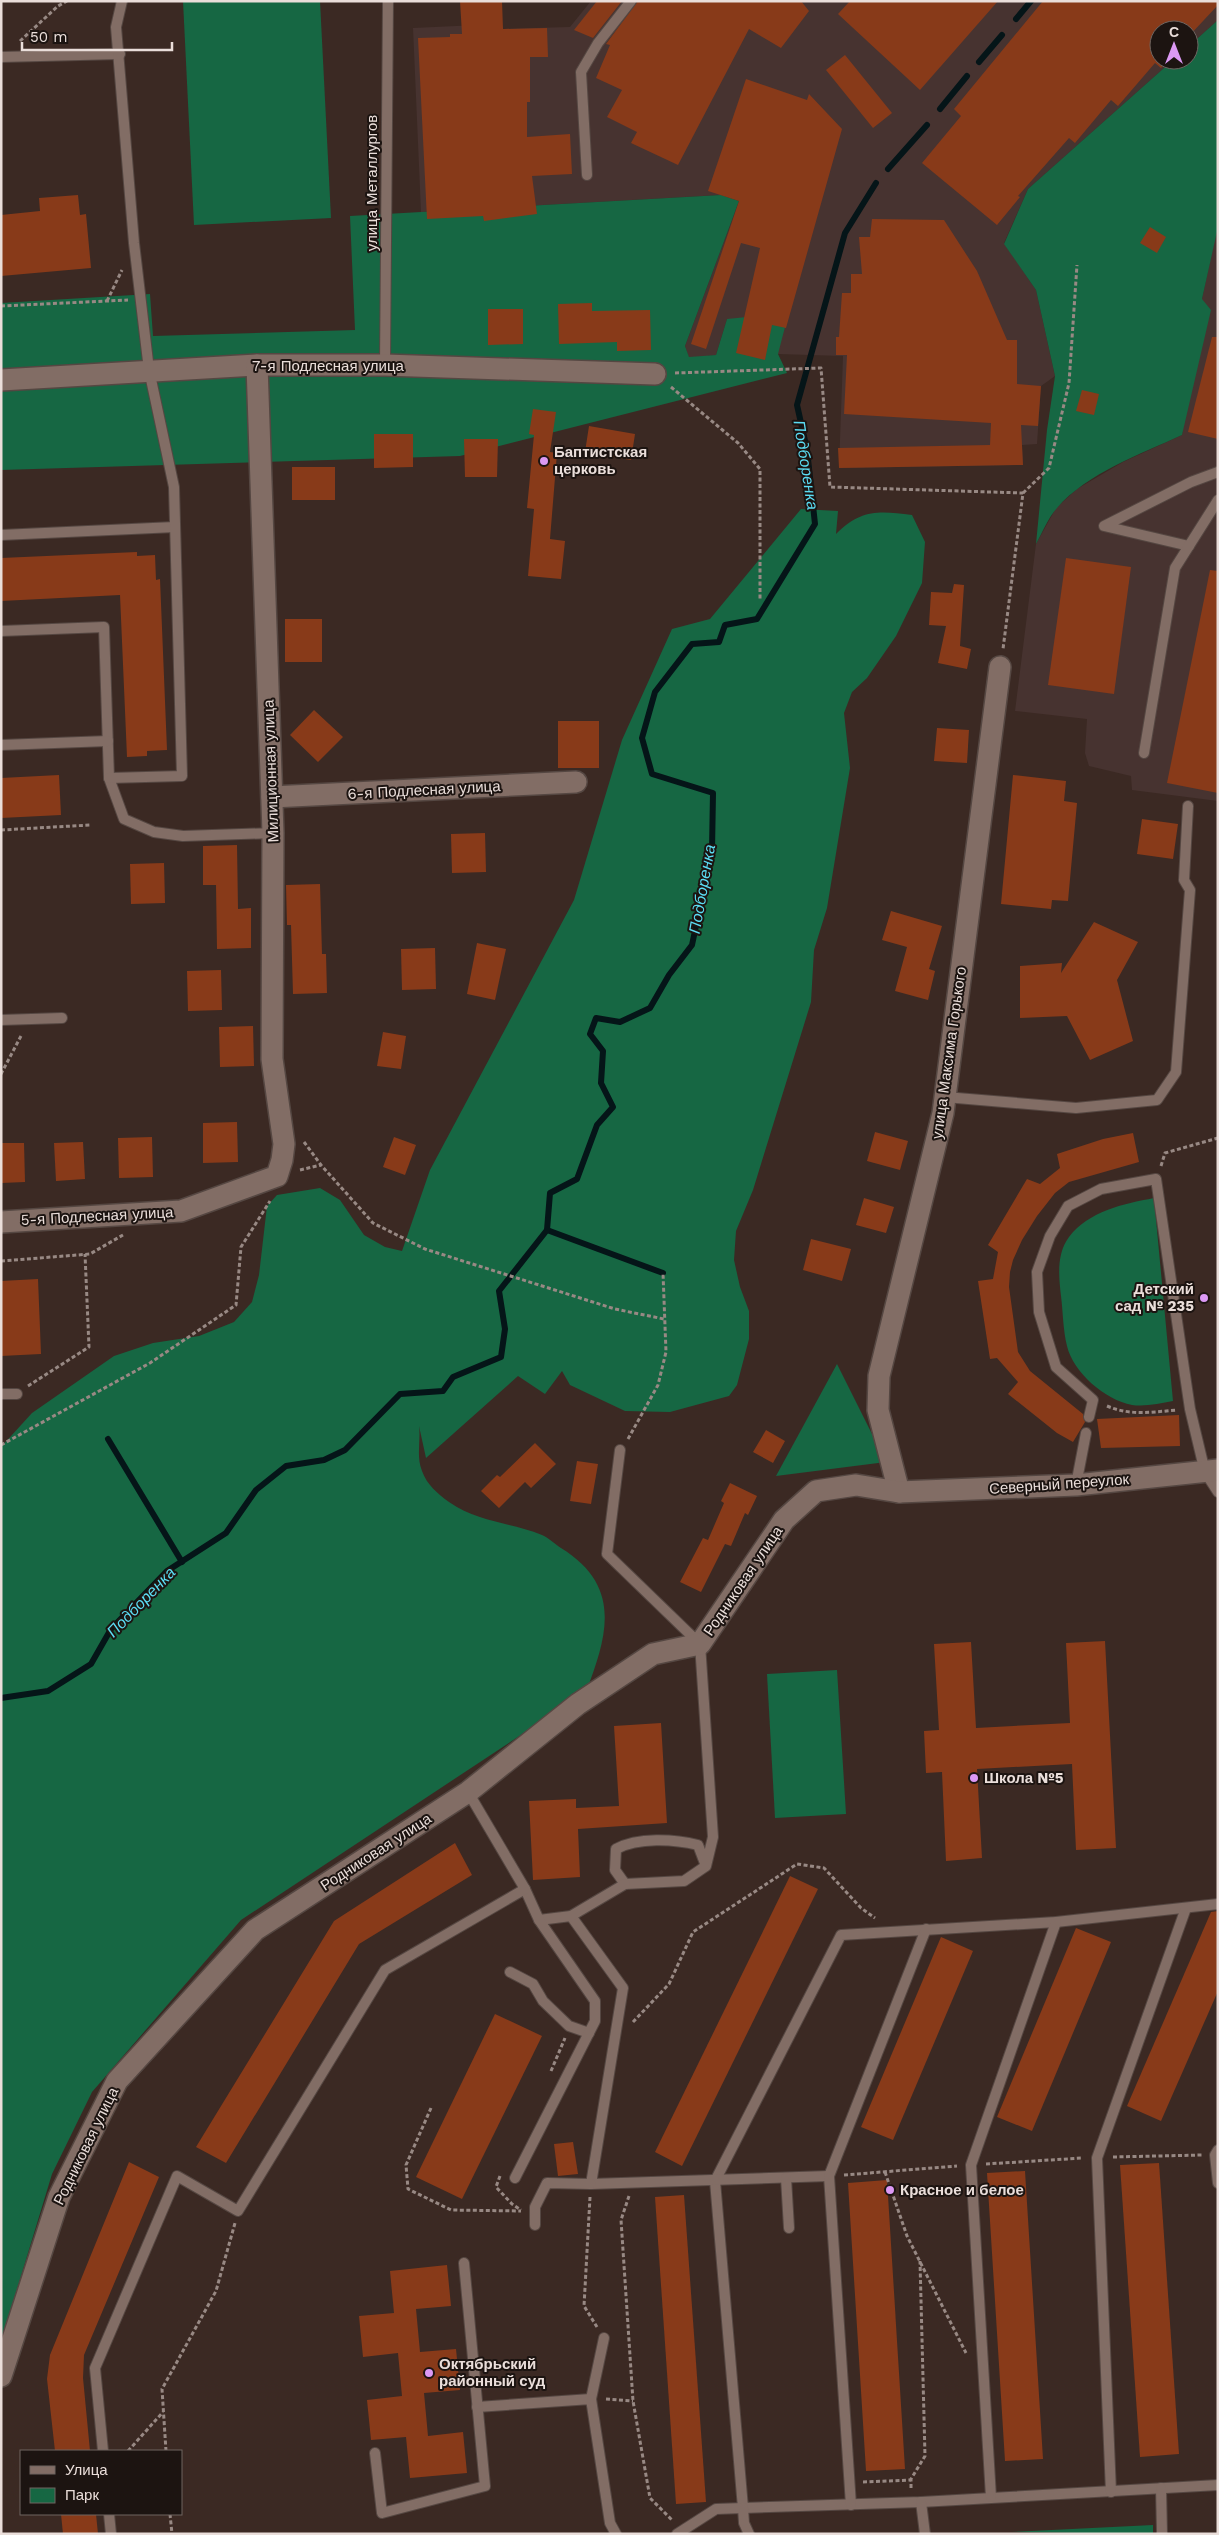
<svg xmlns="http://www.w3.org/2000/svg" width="1219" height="2535" viewBox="0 0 1219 2535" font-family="'Work Sans',sans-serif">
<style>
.industrial{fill:#473330}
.green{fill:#166743}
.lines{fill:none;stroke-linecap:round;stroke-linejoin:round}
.stream{stroke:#051518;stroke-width:6}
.building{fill:#883a19}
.lane-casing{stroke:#554742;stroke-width:12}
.street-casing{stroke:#554742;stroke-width:24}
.path{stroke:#988984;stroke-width:3;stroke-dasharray:4 2.5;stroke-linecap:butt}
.lane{stroke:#826d65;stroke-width:10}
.street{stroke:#826d65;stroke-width:21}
.poi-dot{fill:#dc99f4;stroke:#1c1411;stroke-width:2}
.labels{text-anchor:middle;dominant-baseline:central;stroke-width:4;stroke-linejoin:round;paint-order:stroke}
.street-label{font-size:15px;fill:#eadeda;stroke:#1c1411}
.poi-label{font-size:15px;font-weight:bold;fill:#eadeda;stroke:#1c1411;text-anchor:start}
.water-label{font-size:16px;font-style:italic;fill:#5bdcf3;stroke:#1c1411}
</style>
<rect width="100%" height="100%" fill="#3b2923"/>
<g class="industrial">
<path d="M591,1H1218V20L1189,46V30H1159V60H1173L1028,189L1004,243L1036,290L1055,376L1041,386L1037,444L1022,445L1023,465L839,468L843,356L778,354L727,319L716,355L689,358L685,346L739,201L721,195L421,212L413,28L499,24L503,29L570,27Z"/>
<path d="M1218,223V801L1132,790L1131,776L1089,766L1085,753L1087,719L1015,711L1036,544L1056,508L1077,489L1123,462L1182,435L1202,299Z"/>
</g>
<g class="green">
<path d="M183,1H320L331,218L194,225Z"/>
<path d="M1218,20V227L1202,299L1211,310L1182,435C1141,454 1087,473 1057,508C1048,518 1042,533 1036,544L1047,430L1055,376L1036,290L1004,244L1028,189L1173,60H1189V46Z"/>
<path d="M721,195L739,201L685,346L689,357L716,355L727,319L747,317L785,327L778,354L787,373L460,456L1,470V303L150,294L153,336L355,330L350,216Z"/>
<path d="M801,509L838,511L836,534C861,509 879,511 912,515L925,542L922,583L896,636L867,678L852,692L844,713L850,768L827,908L814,950L811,1002L753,1190L736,1231L734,1260L740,1287L749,1311V1339L737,1385L729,1396L670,1412L625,1411L570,1385L562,1371L545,1394L518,1376L426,1458L419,1426C421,1441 416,1456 422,1471C427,1485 438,1494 449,1502C479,1523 511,1522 542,1535C549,1538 555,1544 561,1548C622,1586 608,1634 586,1692L241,1920L92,2092L52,2174L1,2342V1447L32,1413L114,1356L153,1343L199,1336L234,1322L252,1302L259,1275L267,1206L277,1195L320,1188L340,1200L364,1235L385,1247L402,1251L430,1170L574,900L622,740L672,629L710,619Z"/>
<path d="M1154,1198L1173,1401C1160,1403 1146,1407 1132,1405C1105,1400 1073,1372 1067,1346C1063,1330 1063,1312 1061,1296C1059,1278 1056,1254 1069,1237C1089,1211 1123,1204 1154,1198Z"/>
<path d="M837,1364L886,1462L776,1476Z"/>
<path d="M837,1670L846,1814L775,1818L767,1674Z"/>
<path d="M1153,2525V2534L1011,2532Z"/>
</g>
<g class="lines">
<g class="stream">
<path d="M1016,19L1031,1"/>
<path d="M979,62L1002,35"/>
<path d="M940,109L967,76"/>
<path d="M888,169L927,125"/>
<path d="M547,1230L663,1273"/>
<path d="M108,1439L182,1562"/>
<path d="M1,1698L48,1691L91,1664L111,1629L167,1571L226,1533L256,1490L286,1466L324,1460L345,1450L400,1394L443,1391L453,1377L501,1357L505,1329L499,1291L547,1230L550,1193L577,1179L597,1125L613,1107L601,1083L603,1051L590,1034L596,1018L620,1022L650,1008L669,975L692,945L712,850L713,793L652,774L642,738L655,692L692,644L719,642L725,625L757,619L815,524L807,450L797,405L845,233L876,183"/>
</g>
</g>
<g class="building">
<path d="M460,1H502L503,29L547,28L548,57H530V102H527V137L570,134L572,174L532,176L537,214L484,221L483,216L427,219L418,38L450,37V34H462Z"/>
<path d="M597,1H622L593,38L574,30Z"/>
<path d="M638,1H801L809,11L781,48L749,29L678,165L631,143L637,132L607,117L622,90L596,78L610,45L606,44Z"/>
<path d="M850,1H998L920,90L838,14Z"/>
<path d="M1043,1H1218V5L1189,36V30H1159V60H1168L1161,68L1155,63L1118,106L1111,100L1075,143L1069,138L1018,196L1020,197L997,225L922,163L961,116L954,109Z"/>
<path d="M845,55L892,113L873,128L826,70Z"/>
<path d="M746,79L807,100L809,94L842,129L786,328L772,325L765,360L736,353L760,248L741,243L706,349L691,344L739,201L708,191Z"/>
<path d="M78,195L80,215L86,214L91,268L1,276V215L40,211L39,198Z"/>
<path d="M872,219L944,220L977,271L1007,340H1017V384L1041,386L1038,426L1021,425L1023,465L839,468L838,448L990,445L991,423L844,414L847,355H836V337H839L842,293H851V274H862L859,237H870Z"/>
<path d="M1150,227L1166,237L1157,253L1140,243Z"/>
<path d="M592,303V311L650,310L651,350L617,351V342L559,344L558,304Z"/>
<path d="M488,309H523V344L488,345Z"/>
<path d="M1212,337H1218V439L1188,432Z"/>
<path d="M1082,390L1099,394L1094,415L1076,411Z"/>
<path d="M533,409L556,412L550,452L557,453L550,539L565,541L561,579L528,576L534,509L527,508L534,435L529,434Z"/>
<path d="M589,426L635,434L631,460L585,452Z"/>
<path d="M374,434H413V467L374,468Z"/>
<path d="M464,439H498L497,477H465Z"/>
<rect x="292" y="467" width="43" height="33"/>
<path d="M137,552V556L155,555L156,580L160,579L167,750L147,751V756L127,757L120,595L1,601V558Z"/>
<path d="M1066,558L1131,567L1114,694L1048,685Z"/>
<path d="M1210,570L1218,571V793L1167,783Z"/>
<path d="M954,584L964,585L960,646L971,649L967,669L938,663L946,626L929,625L931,592L952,593Z"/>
<rect x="285" y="619" width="37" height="43"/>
<path d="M314,710L343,737L318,762L290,735Z"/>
<rect x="558" y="721" width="41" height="47"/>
<path d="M937,728L969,730L967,763L934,761Z"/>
<path d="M59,775L61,815L1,818V778Z"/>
<path d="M1013,775L1066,781L1064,801L1077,803L1068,901L1052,900L1051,909L1001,904Z"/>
<path d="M1142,819L1178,824L1173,859L1137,854Z"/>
<path d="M485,833L486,872L452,873L451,834Z"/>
<path d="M237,845L238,909L251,908V948L217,949L216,885H203V846Z"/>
<path d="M164,863L165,903L131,904L130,864Z"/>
<path d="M320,884L322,954H326L327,993L293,994L291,925H287L286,885Z"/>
<path d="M891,911L942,926L929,969L935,971L928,1000L895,991L907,947L882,940Z"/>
<path d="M1094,922L1138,942L1117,980L1133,1041L1090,1060L1067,1016L1020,1018V966L1062,963L1061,973Z"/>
<path d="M477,943L506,949L495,1000L467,994Z"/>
<path d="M435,948L436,989L402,990L401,949Z"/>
<path d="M221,970L222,1010L188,1011L187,971Z"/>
<path d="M253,1026L254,1066L220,1067L219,1027Z"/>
<path d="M383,1032L406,1036L401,1069L377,1066Z"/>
<path d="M237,1122L238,1162L203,1163V1123Z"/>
<path d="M875,1132L908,1141L900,1170L867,1161Z"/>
<path d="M1133,1133L1139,1162L1069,1182L1055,1193L1037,1216L1022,1240L1013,1260L1010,1272L1009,1287L1018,1352L1030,1371L1083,1414L1085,1422L1073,1442L1057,1433L1008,1394L1018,1382L997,1358L990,1359L978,1281L993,1279L998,1252L988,1245L1027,1179L1040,1184L1060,1168L1057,1154L1103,1139Z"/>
<path d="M152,1137L153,1177L119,1178L118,1138Z"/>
<path d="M394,1137L416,1145L405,1175L383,1167Z"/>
<path d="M83,1142L85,1179L56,1181L54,1143Z"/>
<path d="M1,1143H24L25,1182L1,1183Z"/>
<path d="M864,1198L894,1207L886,1233L856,1225Z"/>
<path d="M811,1239L851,1249L842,1281L803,1270Z"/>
<path d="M38,1279L41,1354L1,1356V1281Z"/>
<path d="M1179,1415L1180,1446L1101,1448L1097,1419Z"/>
<path d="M766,1430L785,1441L773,1463L753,1452Z"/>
<path d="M535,1443L556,1464L531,1488L525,1482L499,1508L481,1491L497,1475L500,1477Z"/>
<path d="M577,1461L598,1464L591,1504L570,1501Z"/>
<path d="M730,1483L757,1496L748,1515L745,1513L731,1546L725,1544L701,1592L680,1582L703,1538L708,1540L724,1503L721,1501Z"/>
<path d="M1105,1641L1116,1848L1076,1850L1072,1764L977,1769L982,1858L946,1861L942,1772L926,1773L924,1731L939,1730L934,1644L971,1642L976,1728L1070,1723L1066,1643Z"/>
<path d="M661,1723L667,1823L578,1829L580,1877L533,1880L529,1801L576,1799V1808L619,1806L614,1726Z"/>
<path d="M455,1843L472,1875L359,1944L226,2163L196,2147L334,1921Z"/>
<path d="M790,1876L818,1889L682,2166L655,2152Z"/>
<path d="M1218,1911V1991L1161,2121L1127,2106L1211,1912Z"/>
<path d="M1076,1928L1111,1942L1032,2131L997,2117Z"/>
<path d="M941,1937L973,1951L893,2140L861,2127Z"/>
<path d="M495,2014L542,2036L462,2199L416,2177Z"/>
<path d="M573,2142L578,2174L558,2176L554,2144Z"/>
<path d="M129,2162L159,2177L84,2355L83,2378L90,2451H55L47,2379L50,2355Z"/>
<path d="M1159,2163L1179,2454L1140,2457L1120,2165Z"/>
<path d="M1025,2171L1043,2459L1005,2461L987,2173Z"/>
<path d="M887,2180L905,2469L866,2471L848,2183Z"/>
<path d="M684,2195L706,2502L676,2504L655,2197Z"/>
<path d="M447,2265L451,2306L416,2309L420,2352L456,2349L460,2390L424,2393L428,2436L463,2432L467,2473L410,2478L406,2437L371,2440L367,2400L402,2396L398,2353L363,2357L359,2316L394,2313L390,2271Z"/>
<path d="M61,2514H96L98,2534H63Z"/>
</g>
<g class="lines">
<defs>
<g id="lane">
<path d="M1,57L120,54"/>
<path d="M587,175L581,72L598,43L631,1"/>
<path d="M385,365L388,1"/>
<path d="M1,535L175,527"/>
<path d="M1189,546L1104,526L1191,482L1218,472"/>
<path d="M1,631L104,627L109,778L124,819L154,832L183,836L273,833"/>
<path d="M1,745L108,741"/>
<path d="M1144,753L1175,568L1218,500"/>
<path d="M109,778L182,776L174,487L149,370L134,243L116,27L122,1"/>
<path d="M1,1020L62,1018"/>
<path d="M945,1097L1076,1108L1157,1100L1176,1072L1190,890L1184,880L1188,806"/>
<path d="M1,1394H17"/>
<path d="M1089,1417L1093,1400L1056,1367L1039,1312L1037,1272L1050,1236L1068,1206L1101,1189L1156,1179L1190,1409L1205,1472L1218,1492"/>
<path d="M620,1450L607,1554L700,1644L713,1837L706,1866L684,1881L625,1884L615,1870L616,1849C638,1837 674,1839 698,1845L706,1866"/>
<path d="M1076,1485L1086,1433"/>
<path d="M1218,1904L1056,1922L841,1935L715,2181L743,2508L921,2502L1218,2485"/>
<path d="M571,1916L623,1988L591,2184L829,2176"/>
<path d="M539,1920L571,1916L625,1884"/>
<path d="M510,1972L533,1984L543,2001L569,2026L589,2033"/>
<path d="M1218,2150L1215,2155L1218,2183"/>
<path d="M515,2178L595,2021V2001L539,1920L525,1889"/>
<path d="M786,2178L789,2228"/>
<path d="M535,2225V2207L547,2183L591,2184"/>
<path d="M591,2399L604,2338"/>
<path d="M477,2407L591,2399L610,2523L616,2534"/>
<path d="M103,2451L95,2368L177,2176L238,2211L385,1970L525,1889L468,1792"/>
<path d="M375,2453L382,2513L485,2486L464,2263"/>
<path d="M1161,2488L1162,2534"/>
<path d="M1111,2492L1097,2158L1186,1908"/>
<path d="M991,2497L971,2165L1056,1922"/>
<path d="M921,2502L925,2534"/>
<path d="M851,2505L829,2176L926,1929"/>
<path d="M109,2514L111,2534"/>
<path d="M677,2534L716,2509L743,2508L744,2523L749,2534"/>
</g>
<g id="street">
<path d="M1,380L257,365H385L655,374"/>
<path d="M272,797L576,782"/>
<path d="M1,1222L181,1211L277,1176L282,1160L284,1144L272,1059L273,833L257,365"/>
<path d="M899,1492L878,1410L879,1376L943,1113L1000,667"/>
<path d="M1,2376L59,2197L117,2081L255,1930L468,1792L578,1704L653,1654L700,1644L784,1520L816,1491L856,1485L899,1492L1076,1485L1218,1470"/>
</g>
</defs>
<use href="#lane" class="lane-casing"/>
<use href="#street" class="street-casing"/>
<g class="path">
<path d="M20,41L58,6L67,1"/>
<path d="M107,301L122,270"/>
<path d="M1,306L128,300"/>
<path d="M675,373L821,368L830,487L1023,493L1003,649"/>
<path d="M671,387L738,443L760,469V601"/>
<path d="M1023,493L1049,468L1069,383L1077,265"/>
<path d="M1,830L90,825"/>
<path d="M1,1074L22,1034"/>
<path d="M304,1142L321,1165L373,1223L425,1249L615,1309L664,1319"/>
<path d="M1161,1166L1165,1153L1218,1138"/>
<path d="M300,1170L321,1165"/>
<path d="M1,1261L90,1254L123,1235"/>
<path d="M28,1386L89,1347L85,1254"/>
<path d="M1107,1406C1130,1416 1153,1412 1177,1410"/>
<path d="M628,1439L658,1385L666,1352L663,1273"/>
<path d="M1,1445L150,1363L236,1305L241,1247L270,1201"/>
<path d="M633,2022L669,1984L693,1932L797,1864L824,1868L861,1908L875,1918"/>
<path d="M551,2071L565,2038"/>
<path d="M431,2108L406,2165L408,2189L451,2210L521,2211"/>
<path d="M1113,2157L1202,2155"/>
<path d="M986,2164L1082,2158"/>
<path d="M885,2172L907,2236L966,2353"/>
<path d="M844,2175L957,2166"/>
<path d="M500,2176L496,2187L512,2204L521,2210"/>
<path d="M629,2196L621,2220L633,2401L650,2498L672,2520"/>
<path d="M590,2197L584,2306L597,2327"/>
<path d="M606,2399L633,2401"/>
<path d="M128,2451L163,2412"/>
<path d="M166,2451L162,2389L216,2291L235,2223"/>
<path d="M863,2482L911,2480"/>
<path d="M911,2488V2479L925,2456L920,2261"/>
<path d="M170,2514L172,2534"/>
</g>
<use href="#lane" class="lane"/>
<use href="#street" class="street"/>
</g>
<g class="poi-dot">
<circle cx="544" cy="461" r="5"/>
<circle cx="1204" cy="1298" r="5"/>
<circle cx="974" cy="1778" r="5"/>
<circle cx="890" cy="2190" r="5"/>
<circle cx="429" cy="2373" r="5"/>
</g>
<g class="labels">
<g class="street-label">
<text transform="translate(372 183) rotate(-90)">улица Металлургов</text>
<text x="328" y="366">7-я Подлесная улица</text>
<text transform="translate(271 771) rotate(-92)">Милиционная улица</text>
<text transform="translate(424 790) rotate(-3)">6-я Подлесная улица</text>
<text transform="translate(949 1053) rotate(-82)">улица Максима Горького</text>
<text transform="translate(97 1216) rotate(-3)">5-я Подлесная улица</text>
<text transform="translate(1059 1484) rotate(-4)">Северный переулок</text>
<text transform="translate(743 1581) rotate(-56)">Родниковая улица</text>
<text transform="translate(376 1852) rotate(-33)">Родниковая улица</text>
<text transform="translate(86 2146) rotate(-64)">Родниковая улица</text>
</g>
<g class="poi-label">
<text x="554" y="452">Баптистская<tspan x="554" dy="17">церковь</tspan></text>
<text x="1194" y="1289" text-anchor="end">Детский<tspan x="1194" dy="17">сад № 235</tspan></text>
<text x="984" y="1778">Школа №5</text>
<text x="900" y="2190">Красное и белое</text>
<text x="439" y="2364">Октябрьский<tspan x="439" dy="17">районный суд</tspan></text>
</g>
<g class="water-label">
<text transform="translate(806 465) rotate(81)">Подборенка</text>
<text transform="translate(702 889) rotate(-80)">Подборенка</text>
<text transform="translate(141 1602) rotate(-46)">Подборенка</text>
</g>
</g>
<rect width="1219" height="2535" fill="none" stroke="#eadeda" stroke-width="5"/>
<rect x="20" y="2450" width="162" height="65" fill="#1c1411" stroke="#6e6561"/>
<rect x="30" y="2466" width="25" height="8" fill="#826d65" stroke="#6e6561"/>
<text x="65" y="2475" font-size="15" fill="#eadeda">Улица</text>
<rect x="30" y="2488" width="25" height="15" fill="#166743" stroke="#6e6561"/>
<text x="65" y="2500" font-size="15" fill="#eadeda">Парк</text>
<g transform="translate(1174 45)"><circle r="24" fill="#1c1411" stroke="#6e6561"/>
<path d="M0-4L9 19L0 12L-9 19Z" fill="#dc99f4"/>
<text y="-8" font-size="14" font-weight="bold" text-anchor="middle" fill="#eadeda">С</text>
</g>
<path d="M22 42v8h150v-8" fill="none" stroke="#eadeda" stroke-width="2.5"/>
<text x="30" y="42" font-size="15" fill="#eadeda" stroke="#1c1411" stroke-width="4" paint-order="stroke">50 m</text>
</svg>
